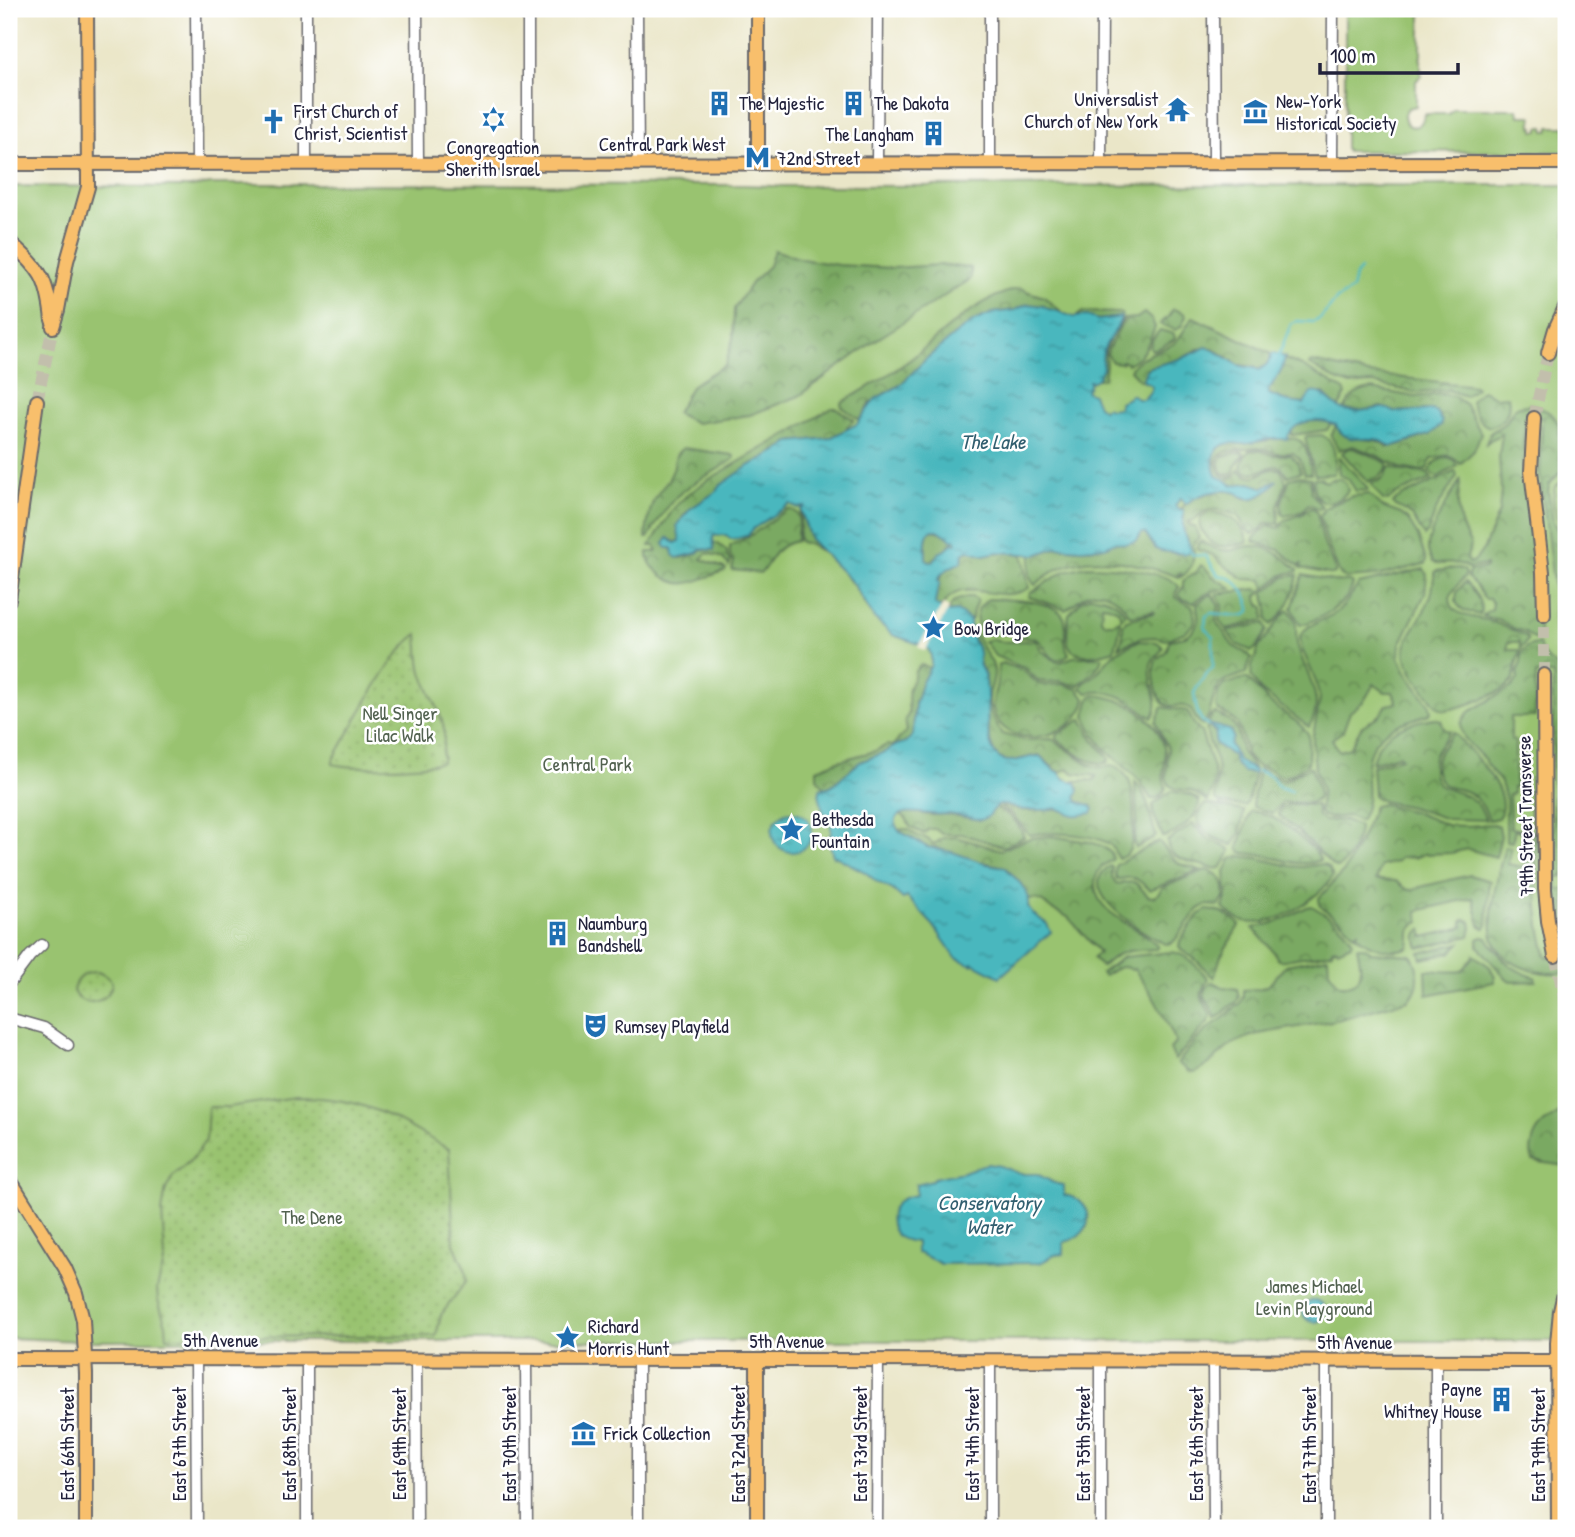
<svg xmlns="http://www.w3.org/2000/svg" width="1575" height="1537" viewBox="0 0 1575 1537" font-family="'Patrick Hand',sans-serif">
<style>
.green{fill:#99c36f;stroke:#5e7255;stroke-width:2}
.forest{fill:url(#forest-crowns);stroke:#4e664e;stroke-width:2;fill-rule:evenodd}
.garden{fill:url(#garden-dots);stroke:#5e7255;stroke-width:2}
.water{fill:url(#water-ripples);stroke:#356c7c;stroke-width:2;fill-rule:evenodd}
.pier{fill:#eae6c8}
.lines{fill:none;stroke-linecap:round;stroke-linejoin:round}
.stream{stroke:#48b7be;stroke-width:2.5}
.major-tunnel{stroke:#c2bfac;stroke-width:12;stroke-dasharray:12 6;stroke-linecap:butt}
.minor-casing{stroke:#68676c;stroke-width:13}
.major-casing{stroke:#68676c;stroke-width:16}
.minor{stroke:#fff;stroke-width:10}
.major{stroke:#f8bf6c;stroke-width:12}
.labels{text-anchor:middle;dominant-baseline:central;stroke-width:5;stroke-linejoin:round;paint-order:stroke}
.poi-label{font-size:19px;fill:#22223b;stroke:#fff;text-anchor:start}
.street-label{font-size:19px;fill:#22223b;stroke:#fff}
.park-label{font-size:19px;fill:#526250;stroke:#fff}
.water-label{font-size:21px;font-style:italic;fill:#315e6f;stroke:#fff}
</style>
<defs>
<pattern id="forest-crowns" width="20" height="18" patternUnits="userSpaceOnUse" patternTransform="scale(1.75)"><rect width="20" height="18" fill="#7aa962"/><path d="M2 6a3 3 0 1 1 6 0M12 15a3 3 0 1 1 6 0" fill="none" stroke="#648952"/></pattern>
<pattern id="garden-dots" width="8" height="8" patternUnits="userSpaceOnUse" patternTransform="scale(1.75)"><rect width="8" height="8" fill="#99c36f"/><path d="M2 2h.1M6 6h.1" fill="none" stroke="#84a761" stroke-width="1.8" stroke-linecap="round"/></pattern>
<pattern id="water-ripples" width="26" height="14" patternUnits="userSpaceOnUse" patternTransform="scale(1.75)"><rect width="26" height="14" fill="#48b7be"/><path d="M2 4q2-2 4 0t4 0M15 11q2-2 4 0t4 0" fill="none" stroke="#3c949c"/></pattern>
</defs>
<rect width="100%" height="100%" fill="#fff"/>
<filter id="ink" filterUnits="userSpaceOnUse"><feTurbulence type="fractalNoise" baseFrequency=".0143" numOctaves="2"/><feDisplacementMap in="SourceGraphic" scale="14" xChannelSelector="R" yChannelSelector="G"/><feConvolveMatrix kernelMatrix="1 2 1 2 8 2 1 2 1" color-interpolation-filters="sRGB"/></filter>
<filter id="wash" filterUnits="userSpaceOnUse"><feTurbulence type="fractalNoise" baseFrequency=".00686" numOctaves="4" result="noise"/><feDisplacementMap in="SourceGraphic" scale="28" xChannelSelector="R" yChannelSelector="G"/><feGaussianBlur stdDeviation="1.57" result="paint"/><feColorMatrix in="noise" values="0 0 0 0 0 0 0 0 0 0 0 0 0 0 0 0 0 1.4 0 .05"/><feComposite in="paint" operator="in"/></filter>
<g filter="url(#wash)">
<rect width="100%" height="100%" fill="#eae6c8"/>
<g class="green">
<path d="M1345,9H1407L1410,12H1421V56L1420,58L1421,60V76L1416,81V106L1408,108L1404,114C1404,131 1423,131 1424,114H1449L1454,109H1518L1519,116H1532V127H1534V131H1539V127H1544L1545,131H1549L1550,127H1566V152L1347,151L1345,148Z"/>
<path d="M211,184L743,185L772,186L1566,185V1341H81L9,1338V186L190,187Z"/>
</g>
<g class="forest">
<path d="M774,250L802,259L838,265L892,268L940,265L971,268V279L873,342L799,396L750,415L696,423L676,413L692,385L725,365L733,339L734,309L752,282L769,266Z"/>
<path d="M1020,288L1029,292L1044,297L1063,313L1028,304L1015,310L993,313L974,321L956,334L926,359L902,384L885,393L870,404L860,420L842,407L841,404L843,402C868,387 894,373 916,355C949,328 978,298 1020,288Z"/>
<path d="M1173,309L1184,313L1186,316L1181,327L1175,330L1160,324L1168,317Z"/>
<path d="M1083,312L1119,313L1122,314L1121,322L1113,332L1105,350L1106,365L1104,379H1097L1103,364C1097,346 1119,334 1121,317L1098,320L1077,316Z"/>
<path d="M1144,313L1152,320L1155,327C1149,343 1144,357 1127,364V362L1122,361L1121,363L1112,362L1107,354L1108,349L1124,319L1137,318Z"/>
<path d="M1193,317L1270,353L1271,358L1266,365L1259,370L1254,367L1239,365L1213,348L1198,349L1183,358L1148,368L1143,379L1144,382L1139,380L1130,370C1139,354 1158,353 1173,344C1182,338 1186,325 1193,317Z"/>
<path d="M1160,330L1174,334L1175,339L1159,348L1152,350L1150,347L1152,340Z"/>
<path d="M1285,359L1302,366L1344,390L1346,394L1339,407L1333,404L1323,393L1308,399L1304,404L1289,402L1269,394L1268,391C1272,380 1279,370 1285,359Z"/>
<path d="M1312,362L1369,374L1475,386L1476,388L1465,396L1448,390L1418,393L1371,383L1350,385L1334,379L1309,364Z"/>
<path d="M1372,389L1415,397L1443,394L1453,396L1465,404L1481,433L1474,451L1460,464C1449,451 1446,456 1432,459L1426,470L1417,471L1400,468L1376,455L1353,446L1339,450L1331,436L1336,425C1347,448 1373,432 1388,447C1399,446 1419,438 1431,434L1440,416L1432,410L1394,412L1381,407L1365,411L1344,410C1351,396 1356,391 1372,389Z"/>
<path d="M1483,390L1494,397L1508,396C1511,411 1505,422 1490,427C1479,424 1474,412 1471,402L1473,398Z"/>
<path d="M1528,405C1574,413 1554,439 1562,470L1549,485L1548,492L1553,522L1566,543V629L1555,632L1554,590L1540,475L1542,418L1527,415C1517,462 1528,512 1534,558C1536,577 1537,595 1537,613L1539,614V639H1534L1525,632L1515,629L1499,620L1483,616L1485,613L1492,609L1493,603L1489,599H1484L1478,588L1468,578L1469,571L1486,568V565L1468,568C1458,559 1444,567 1433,562C1430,557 1429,556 1428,551C1426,532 1452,495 1461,478C1456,505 1456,520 1471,545L1467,557L1469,563L1475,561L1484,548L1499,512L1501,490L1499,456L1502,434L1490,440L1485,446L1490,433L1505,423L1514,409L1519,406Z"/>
<path d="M832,408H836L854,420L847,427L848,429L830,438L790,442L777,451L754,463L721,485L717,491L690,509L682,518L680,541L675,543L668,538L664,544L672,548L681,558L697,553L701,549L714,550L712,543H717L727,551V556L731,561L729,566C722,556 719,556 707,553L701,559L724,568L726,569L725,571C699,578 682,595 657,571C651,566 647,560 648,552H656L657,549L655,546H650L674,508L687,495L708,480Z"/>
<path d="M1323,420L1331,423L1327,430L1292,435L1291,429L1302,422Z"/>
<path d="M1322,435C1338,444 1335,459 1334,474L1315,475L1305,438L1307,436Z"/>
<path d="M1283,438C1288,438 1296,437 1300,441C1308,447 1310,464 1311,474H1305L1300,459L1293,453H1276L1264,449L1255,448L1225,452L1219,456L1216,463L1220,473L1229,478L1236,475L1239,469C1256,489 1263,463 1281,470L1286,482L1278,507L1279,524L1266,523L1260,530L1252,534L1247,530L1238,516C1223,510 1205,504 1195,520L1188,522L1190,526L1195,527L1199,538L1194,542C1194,556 1195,568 1181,577V573H1178L1179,577C1145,565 1092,551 1058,569C1050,573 1042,579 1035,585C1026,577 1030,565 1032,555L1039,554L1057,547L1082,549L1100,548L1115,542L1135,541L1142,533H1145L1156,549L1178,554L1188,540L1184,533L1182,524L1184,518L1181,509C1188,497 1221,487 1236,492C1239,493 1242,497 1245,498C1258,501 1270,490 1277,480L1263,488L1252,484L1232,485L1216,476L1213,466L1215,453L1222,444L1233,442L1242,444Z"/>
<path d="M683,448L732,455L734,456V459C716,472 694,480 677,496C665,508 657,523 648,538H646C646,530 650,507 654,500C659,490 668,483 672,472C677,461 671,457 683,448Z"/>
<path d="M1352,448L1366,453L1387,463L1388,466C1384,475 1377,479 1368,482L1342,453L1347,449Z"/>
<path d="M1259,450L1273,455H1291L1298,463L1301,472L1287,476C1277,453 1263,478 1245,472L1241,466L1244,457L1249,451Z"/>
<path d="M1242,452L1244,454L1235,467L1234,473L1229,475L1222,472L1219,465L1222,456Z"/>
<path d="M1339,457L1366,486L1368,490L1356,491L1348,479L1339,474L1338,467Z"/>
<path d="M1448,457L1454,460L1457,466L1438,477L1434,476L1429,471C1434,463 1438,459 1448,457Z"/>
<path d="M1390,467L1402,471L1427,473L1432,479L1396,494L1388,501L1383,500L1371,484L1383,478Z"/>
<path d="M1454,472H1456L1457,476L1437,508L1427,534L1424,536C1419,528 1415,518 1407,512C1402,508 1396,507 1392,504L1396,500L1405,495Z"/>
<path d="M1300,476L1311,478V492L1322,507L1319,509L1309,504L1307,505L1303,512L1284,516C1276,505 1287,492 1289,479Z"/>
<path d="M1314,478H1320L1326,482C1335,476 1346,477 1348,490C1343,499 1333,503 1323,502C1314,496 1312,489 1314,478Z"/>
<path d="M1369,494L1384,508L1401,514L1408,520L1418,536L1426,560L1425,564L1377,576L1345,578L1340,575L1326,540L1320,516L1324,509L1327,507L1352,496Z"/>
<path d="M1309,508L1314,509L1317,513L1323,541L1335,570V574L1333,575L1301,568L1302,564H1300L1299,566L1279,550L1253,541L1254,538L1269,525L1279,528L1285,520L1303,514Z"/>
<path d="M787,509C807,512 795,527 797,541C774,545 774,557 761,573L732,570L734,561L730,555V546L753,534Z"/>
<path d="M801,512L810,539L852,582L872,615C867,610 865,603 861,597C849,577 823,546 800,542C796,532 802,523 800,513Z"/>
<path d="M1208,513C1228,512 1244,523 1248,542C1238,546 1218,550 1209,541C1208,540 1208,538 1207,537C1201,529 1197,527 1201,517Z"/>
<path d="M933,530C940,531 948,535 953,540V543L933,562H929L926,559C926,550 924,539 929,532Z"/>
<path d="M1201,541C1209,547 1223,552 1233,550C1240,548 1247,545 1255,546C1272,547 1286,559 1298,570L1297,572C1275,574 1280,580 1265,588L1262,580L1244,579L1222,564L1213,555L1198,550V544Z"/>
<path d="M970,550L984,555L998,552L1022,554C1025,561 1027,580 1029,588C1020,593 1011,595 1002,594C977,593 957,581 941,608L935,604V602C939,578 937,571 962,562L963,553Z"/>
<path d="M1201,565C1208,569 1211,576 1218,580C1224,584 1228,584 1232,589C1217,589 1205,592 1194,603L1183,599L1178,595L1183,587V581L1197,571Z"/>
<path d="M1086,566C1105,566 1170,570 1179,587L1175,594V597L1193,607L1195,619L1194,624L1185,632L1166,640L1154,637L1141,638L1119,647L1123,635V625L1126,620L1154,613V611L1131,616L1129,615C1123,601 1104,587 1088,594C1079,598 1073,606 1065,610L1051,604L1029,597L1030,593L1065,571Z"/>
<path d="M1458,568L1464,570L1466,575C1461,582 1452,589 1450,598C1450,604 1453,609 1458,612C1467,618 1480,618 1490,621C1502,625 1514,631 1526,636L1528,640L1523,646H1520V642H1508V650H1520L1522,648C1518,655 1517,661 1515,668C1515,669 1514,678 1514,679C1508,692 1459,709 1444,710C1434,706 1429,696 1422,687C1387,641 1414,640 1430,598C1434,589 1432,579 1436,571Z"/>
<path d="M1424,569L1427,574L1425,594L1400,644L1399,657L1407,674L1430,706L1431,712L1429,714C1394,725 1364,733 1367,778C1368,794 1369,806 1360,821L1348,816L1330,818L1323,816L1319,811L1322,790L1315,769L1313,747V735L1320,699L1315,679L1302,649L1300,636C1307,623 1327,620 1338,611C1347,603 1352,593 1359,584ZM1374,684L1385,692H1393L1397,703L1387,705L1380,715L1361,727L1350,748L1339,751L1332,739L1343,731L1350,712L1364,701Z"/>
<path d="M1298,575C1294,596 1287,611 1271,625L1267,619L1268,607L1263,590H1268L1284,577Z"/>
<path d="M1303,575L1338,582H1350L1353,584C1348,605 1319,620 1300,625L1292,608Z"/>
<path d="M1465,582C1474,591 1484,602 1480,615C1470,612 1461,612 1456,602L1457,592Z"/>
<path d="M1255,589L1260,590L1261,593L1257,596C1257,600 1259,605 1264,607V620L1226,629L1220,620L1222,606L1217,594Z"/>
<path d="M1212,594L1219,606L1216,621L1233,646L1248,654L1251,658L1246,673L1224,681L1219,685L1215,692L1209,715L1203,725C1194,721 1195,714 1189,708C1183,703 1174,708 1167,705C1156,701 1152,673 1155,663C1157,656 1163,656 1166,651C1168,648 1168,644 1170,640C1182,638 1194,635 1198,621C1199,616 1197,610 1197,604L1204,598Z"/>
<path d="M1090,596C1103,595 1121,602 1125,615L1121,618L1118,610L1109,606L1102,605L1101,619L1105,623H1113L1120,620C1121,631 1118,640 1114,650C1100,655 1073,661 1068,643C1066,634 1068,622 1069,614L1081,601Z"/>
<path d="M967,597H973L977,601L973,611L972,619L970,620L957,611L947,612L954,601Z"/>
<path d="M988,599C1005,599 1061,599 1065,621C1068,634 1061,640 1069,654C1049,671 1048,644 1036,639C1031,636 1025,638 1020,637C1016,636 1013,634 1009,634C996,632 981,640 977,622C975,611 980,606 988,599Z"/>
<path d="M1289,610C1301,624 1293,633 1298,647C1305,674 1327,699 1309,727L1261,691L1251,676L1252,666L1259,647L1283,615L1287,611Z"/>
<path d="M1265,623L1267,630L1257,647L1252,651L1236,644L1227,631Z"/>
<path d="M970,627L975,629C977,635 978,640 981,645C985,654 993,660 994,670C995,678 992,684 990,692C986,707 994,721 1002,734L1024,740L1052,739L1089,764L1098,767L1116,766C1121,770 1126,774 1128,779C1135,791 1136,841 1128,853C1125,857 1122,857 1118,858C1115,853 1114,847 1109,844C1094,834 1046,831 1029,835L1012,814L1004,811L1000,805C1009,805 1014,809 1022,810C1043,812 1052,803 1072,815L1092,806L1077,801L1076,797L1079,789L1076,783L1072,781L1094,780L1096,776L1073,773L1069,769L1059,772C1051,768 1046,760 1039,755C1027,756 1012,765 1001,759C983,750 988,697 986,680C985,674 982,670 980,664C978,659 979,653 977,648C974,641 972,635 970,627Z"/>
<path d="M991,639C1005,645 1020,639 1036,641L1042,651L1057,662H1061L1073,657H1102L1103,658L1094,672L1077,686L1060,681L1046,682L1039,681L1024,668L995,656L984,641Z"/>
<path d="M1138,641L1157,642L1163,647C1161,654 1153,656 1151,664C1147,685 1164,700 1152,718C1134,704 1114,687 1087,693L1081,688L1083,684L1095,675L1114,653Z"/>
<path d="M1539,644C1542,660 1557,664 1566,675V875L1556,878L1558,890L1566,889V973C1541,975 1508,969 1495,943C1485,921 1499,869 1505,846L1511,847L1508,864L1525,868L1533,835L1515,830L1512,842L1506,841V800L1501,783L1485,762V760C1474,747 1448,731 1469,712L1512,687L1518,679L1517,671L1521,663V655L1527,647L1532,645ZM1536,674H1553V890L1557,921L1564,953L1547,957C1535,918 1536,874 1537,832L1511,828L1509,795L1513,794V787H1515V741L1511,740V717H1535Z"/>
<path d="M1002,663L1022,670L1039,684L1045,685L1063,684L1078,689L1086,700C1077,739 1004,755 993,709C991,699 996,692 997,682C998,677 998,671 998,665Z"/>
<path d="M921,665L930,668L921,684L915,705L913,735L907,742L897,745L885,752L860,762L831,786L825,788L817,778V769L838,761L875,751L887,745L892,746L907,731L905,720L909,713C908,708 908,694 909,688C911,681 915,679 915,671Z"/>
<path d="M1243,679H1248L1269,702L1298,723L1307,732L1309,736L1308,764L1290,775L1282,777L1270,770L1256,765L1250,760L1246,754L1241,732L1237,723L1229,716L1219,711L1216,707L1218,692L1223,685Z"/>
<path d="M1093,695C1124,697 1163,719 1165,754C1166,766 1160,775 1166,787C1164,794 1158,800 1151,799L1139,780L1105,749L1095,736L1085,716L1090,697Z"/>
<path d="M1162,707L1187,711L1194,724L1201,732L1213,768L1215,779L1213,789L1208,801L1191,791L1176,789L1169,785L1166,777L1168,748L1156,722Z"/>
<path d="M1215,713L1229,720L1237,729L1242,752L1255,770C1249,767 1241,764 1237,759C1234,754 1234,750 1230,745L1233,737L1230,730L1207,724L1211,716Z"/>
<path d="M1434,718L1441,720L1444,729L1450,731C1446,739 1439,745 1435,754C1433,759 1433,765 1433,770C1433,792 1456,789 1470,798C1478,803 1483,811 1486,820L1447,819L1411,807L1382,801L1374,796L1372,766L1401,758L1399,755L1372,763C1377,732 1406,723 1434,718Z"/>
<path d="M1082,719L1093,739L1109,758L1108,762C1091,768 1070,749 1057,739V735Z"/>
<path d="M1207,725L1216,733L1215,741L1216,744L1233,756L1234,761L1244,772L1255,773L1248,801L1245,806L1221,804L1215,799C1215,787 1220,777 1217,764C1214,751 1205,739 1207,725Z"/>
<path d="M1453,732C1469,750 1516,793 1498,818L1489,820C1486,809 1477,796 1465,791C1460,789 1454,789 1449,787C1436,783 1433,767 1438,755C1441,746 1449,741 1453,732Z"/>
<path d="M1309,767H1311C1314,779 1329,804 1306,803C1298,803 1291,802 1283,803C1278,805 1277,811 1272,813L1253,807L1252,804L1259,769L1283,781Z"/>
<path d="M1135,782C1149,795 1150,818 1156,836L1153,839L1136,848L1134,843L1137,818Z"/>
<path d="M1171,791L1191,795L1199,800C1201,816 1177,834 1163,837L1153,813V805Z"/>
<path d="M1207,804L1244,811L1240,833L1233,845C1220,841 1197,832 1197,817L1204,805Z"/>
<path d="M1292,804L1316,805L1318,816L1324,821L1345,820L1359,826C1359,839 1349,861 1338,868L1333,866L1299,832L1279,816L1278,813L1281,807Z"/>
<path d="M1383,804L1414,812L1447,825L1466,826L1493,824L1499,826L1501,836L1496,857L1467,849L1452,853L1424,854L1414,858L1402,857L1396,862L1381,866L1376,880L1396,881L1408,890L1470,875L1490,881L1488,889L1489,890L1487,925L1485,928H1483L1480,925L1473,898L1417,911L1420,922C1405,929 1412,934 1409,947C1392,955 1370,947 1356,936L1359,930L1354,934L1347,926L1320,906L1319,898L1345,870L1362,836L1374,806Z"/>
<path d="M996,807C1001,812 1006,813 1011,817C1017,822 1022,831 1024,837L1004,847L962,834H942L935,829H929L924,834L910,827L906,818L900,814L910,812L931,815L946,814L981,820Z"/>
<path d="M1251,811C1278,813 1298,836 1317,853L1320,860C1301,868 1282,859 1263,855C1255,854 1247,854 1240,852L1238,847Z"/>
<path d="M1193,824L1207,838L1230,849V853L1221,868C1212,870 1206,866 1198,864C1184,861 1168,857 1167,841Z"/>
<path d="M903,829H907L918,836L926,838L934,844L943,838L956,837L1001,850L1030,838L1051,836L1090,842L1102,846L1111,853L1113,859C1109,863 1103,864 1100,869C1097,873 1095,880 1095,885C1097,918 1141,924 1158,947L1156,949C1131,951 1120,948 1102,967L1093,958L1099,952L1068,917L1051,909L1043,902L1035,899L1028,900L1021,884L1005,867L967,859L935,847L929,848L898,830Z"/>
<path d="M1159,841L1174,860L1180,864L1200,870L1150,890C1144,886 1140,879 1133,878C1127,877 1122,879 1117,879L1115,874L1116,865Z"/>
<path d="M1239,856L1258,858L1291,866L1302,867L1323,864L1329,868L1333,876C1320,898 1274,928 1247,922C1239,921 1229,914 1223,908L1227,894L1225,872L1231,859Z"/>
<path d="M1110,866L1112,868V877L1116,883C1123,885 1129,880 1136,883L1148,896L1152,897L1156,896L1163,887L1206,870C1221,873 1226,883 1224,898L1218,906L1206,905L1198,909L1175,940L1172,943L1165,944C1146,934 1071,891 1110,866Z"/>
<path d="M1312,906C1326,915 1345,925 1352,940L1351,944L1338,950L1337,948L1332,949V952C1320,956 1309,956 1296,958C1289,959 1285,961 1278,960L1274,952L1253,928L1278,922L1307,907Z"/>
<path d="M1207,910L1222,912L1240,924L1221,956L1214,978L1194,958L1181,950L1179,946L1180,941L1198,915Z"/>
<path d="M1465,919L1471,922L1472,928L1470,936L1419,948C1417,941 1414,934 1422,929L1424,937L1460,928L1463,927L1462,922Z"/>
<path d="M1482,937L1487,938C1502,958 1509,970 1535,977L1536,981L1511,982L1507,980L1478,946V939Z"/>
<path d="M1460,943L1450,953L1422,959L1420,953Z"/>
<path d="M1357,947H1365L1371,952L1411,955C1420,969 1422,989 1408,1000L1337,1020L1253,1035L1232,1044L1209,1064L1195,1073L1189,1072L1178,1063C1191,1046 1204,1029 1222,1019C1230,1014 1228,1010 1239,1005L1243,998V990L1259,989L1269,985L1286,965L1328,957L1329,971L1340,985C1367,987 1361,965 1357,947Z"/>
<path d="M1172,952C1187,954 1196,966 1207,977L1208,980C1196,999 1203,997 1211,1015L1208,1022L1175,1060L1170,1049L1176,1042C1165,1017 1151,991 1134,969L1132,970C1120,963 1114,970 1104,976L1101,973L1123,957Z"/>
<path d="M1474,955L1490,967L1495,977L1494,982L1427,995L1426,970C1434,970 1455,973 1461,971C1466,968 1468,962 1473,958Z"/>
<path d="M1212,982L1223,987L1237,989L1239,997L1236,1003C1227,1006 1224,1016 1215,1018L1213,1011L1204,997L1205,989Z"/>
<path d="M1566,1109V1166L1533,1161C1531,1155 1530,1151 1532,1145C1535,1125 1551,1119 1566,1109Z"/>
</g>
<g class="garden">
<path d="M1566,480V535C1557,521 1550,503 1555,486Z"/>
<path d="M418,634C419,646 419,660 422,672C428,692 441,709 444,729C445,739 443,746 442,756L443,757L441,762C421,768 353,769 333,764V760C351,730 366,699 386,671C395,657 405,643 418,634Z"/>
<path d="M98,972L106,976L112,982C111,1003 82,1010 73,991C75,977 85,972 98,972Z"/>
<path d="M296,1097C320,1097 343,1099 366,1107C395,1116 422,1135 449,1149L454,1244L465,1269L467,1280L441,1315L436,1336L167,1337L166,1325L158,1300L157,1289L165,1258L162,1213L164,1199L166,1189L173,1176L192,1159L206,1140L208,1107H228Z"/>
</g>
<g class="water">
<path d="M1028,304L1043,306L1048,309L1055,310L1073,317L1087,316L1098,320L1121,317C1117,337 1098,342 1103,368L1097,379L1091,382L1089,381V386L1086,390L1087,392L1093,394L1098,406L1103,409L1107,407L1110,409L1118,408L1120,402L1128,398L1130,395H1133L1137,399H1144L1150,392L1152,387L1149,384L1144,382L1143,379L1146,370L1151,367L1183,358L1206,347C1220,350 1229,362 1242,366C1249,368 1253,366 1259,370L1266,365L1271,358V355L1274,353L1285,357L1282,369L1268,391L1269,394L1288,402L1304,404L1311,393C1326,389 1330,406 1344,410C1350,411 1361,411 1367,410C1378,409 1384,405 1394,412L1432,410L1437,413L1442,421V424L1431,434L1391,447C1387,445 1385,442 1381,441C1367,434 1347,448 1336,425C1319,418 1293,419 1287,439C1281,439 1275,439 1270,439C1261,440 1251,444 1242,444C1236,444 1232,442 1226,444C1212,448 1211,465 1216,476L1224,479L1232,485L1250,483L1264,488L1277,480C1270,490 1257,502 1244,497C1237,495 1242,494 1234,492C1219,488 1198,494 1186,504L1181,498L1175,506L1179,510H1184C1184,517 1182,523 1183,529C1185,539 1191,542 1191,552L1187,554L1161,551L1156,549L1145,533H1142L1135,541L1125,544L1115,542L1105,547L1082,549L1057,547L1036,555L998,552L984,555L968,550L963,553L962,562C953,566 943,570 938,579L940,583L937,592L935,604L947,612L957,611L970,620C970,627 971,635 974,642C975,645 978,648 979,652C980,655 978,658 979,662C979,667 984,672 985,677C991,698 981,741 998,757C1009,767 1027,755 1040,756L1054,770L1059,772L1063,778L1076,783L1079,790L1076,797L1078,802L1090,805L1094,809L1092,813C1086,814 1079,816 1074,815C1062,813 1061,805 1047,810C1038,809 1027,811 1019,809C1011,807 1005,802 997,806C990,811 994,815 981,820C970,818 959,815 948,814C943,814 937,815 932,814C920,814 887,805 898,830L927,847L952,852L987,864L1005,867L1021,884L1029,898L1028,907L1032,913L1047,924L1051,932L1000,977L973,963L972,965L956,958L933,925L907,897L903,899L893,890L877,882L865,872L835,856L833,857L829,839L831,832V823L823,812L819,793L820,792V789L831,786L860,762L885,752L897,745L907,742L913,735L915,705L921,684L931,665V656L929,650L919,644L893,635L874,618L852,582L810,539L801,510L804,507L798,508L790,504L753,529C749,536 739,539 731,539L726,535L713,536L714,550L701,549L697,553L677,558L673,555L672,548H667L664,544L668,538L675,543L680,541L677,526L690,509L717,491L721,485L747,467L777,451L790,442L830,438L857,424L875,399L899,386L926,359L956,334L974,321L993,313L1015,310ZM933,530H938L953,540L955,539L957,542L955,544L952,543L947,549L939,553L933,562H929L926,559C926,550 924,539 929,532Z"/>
<path d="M1207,724L1230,730L1233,737L1230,745C1234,750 1234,754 1237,759C1241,764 1249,767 1255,770V773L1243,772L1236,765L1233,756L1216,744L1215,741L1216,732Z"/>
<circle cx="792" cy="832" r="20"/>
<path d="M987,1164L1000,1166L1020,1174H1037L1054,1183L1064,1185V1195C1097,1200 1096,1236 1064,1242V1254L1055,1255L1040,1263L941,1264L921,1254L916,1253V1242C910,1241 904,1241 899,1237C887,1228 888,1210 899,1201C904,1197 910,1196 916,1195V1184L932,1180L934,1178C942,1176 950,1175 958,1173C967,1172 977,1166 987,1164Z"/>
<circle cx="1314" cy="1311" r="11"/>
</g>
<path class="pier" d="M943,605L949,608L925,651L918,647Z"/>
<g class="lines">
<g class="stream">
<path d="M1279,355L1291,324L1297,321L1313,322L1320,319L1337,299L1352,290L1355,276L1360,270"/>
<path d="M1191,552L1193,555L1206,556L1218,575C1237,577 1245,590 1250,608V611L1245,615L1238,616L1211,613L1206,616L1205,627L1213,637V668C1206,673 1198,685 1194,693C1196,704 1196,719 1208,725"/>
<path d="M1258,771L1271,776L1279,787L1292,791"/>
</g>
</g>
</g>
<g filter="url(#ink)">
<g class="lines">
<g class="major-tunnel">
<path d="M37,401L53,327"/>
<path d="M1534,418L1548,353"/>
<path d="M1544,675V615"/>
<path d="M1555,956L1566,1006"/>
</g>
<defs>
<g id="minor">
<path d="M196,9L197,164"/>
<path d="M417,9L418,164"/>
<path d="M528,9V163"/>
<path d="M637,9L638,164"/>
<path d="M1213,9L1214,164"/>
<path d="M1332,163L1333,9"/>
<path d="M306,164V9"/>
<path d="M877,164L878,9"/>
<path d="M990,164V9"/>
<path d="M1101,164L1102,9"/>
<path d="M9,984L30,956L42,945"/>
<path d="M9,1018L44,1028L68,1045"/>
<path d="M196,1359L197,1528"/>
<path d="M416,1359L417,1528"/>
<path d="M526,1360L527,1528"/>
<path d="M990,1361V1528"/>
<path d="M1101,1361V1528"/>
<path d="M1213,1361L1214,1528"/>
<path d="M1326,1361V1528"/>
<path d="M307,1528V1359"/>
<path d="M638,1528V1360"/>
<path d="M877,1528L878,1360"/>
<path d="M1436,1528V1361"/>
</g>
<g id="major">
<path d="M758,9V164"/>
<path d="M9,164L1566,163"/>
<path d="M9,241C40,270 47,275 52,320"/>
<path d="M53,327L58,310L67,261L88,187L87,9"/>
<path d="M1548,353L1555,329L1566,305"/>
<path d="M1534,418L1531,471L1543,572L1544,615"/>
<path d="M9,600L37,401"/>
<path d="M1544,675L1545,889L1548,921L1555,956"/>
<path d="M9,1178L65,1268L76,1293L83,1320L86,1374V1528"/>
<path d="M9,1359L1566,1361"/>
<path d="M757,1528V1360"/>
<path d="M1558,1528L1557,1343L1560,1311L1566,1284"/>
</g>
</defs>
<use href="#minor" class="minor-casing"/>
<use href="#major" class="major-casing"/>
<use href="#minor" class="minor"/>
<use href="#major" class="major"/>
</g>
</g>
<defs>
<symbol id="building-bare" viewBox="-9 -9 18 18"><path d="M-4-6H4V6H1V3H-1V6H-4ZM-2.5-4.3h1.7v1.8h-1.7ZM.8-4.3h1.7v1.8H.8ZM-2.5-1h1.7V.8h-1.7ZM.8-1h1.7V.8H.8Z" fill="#1f6fb2" stroke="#fff" stroke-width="2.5" paint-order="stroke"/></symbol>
<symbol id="temple-bare" viewBox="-9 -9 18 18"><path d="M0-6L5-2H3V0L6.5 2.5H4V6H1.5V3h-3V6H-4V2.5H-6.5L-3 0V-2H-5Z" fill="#1f6fb2" stroke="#fff" stroke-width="2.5" paint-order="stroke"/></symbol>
<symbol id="museum-bare" viewBox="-9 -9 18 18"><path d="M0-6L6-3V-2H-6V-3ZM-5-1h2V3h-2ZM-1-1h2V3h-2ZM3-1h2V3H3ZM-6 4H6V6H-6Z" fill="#1f6fb2" stroke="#fff" stroke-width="2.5" paint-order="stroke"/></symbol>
<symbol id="synagogue-bare" viewBox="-9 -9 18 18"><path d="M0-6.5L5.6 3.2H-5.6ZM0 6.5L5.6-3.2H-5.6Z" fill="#1f6fb2" stroke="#fff" stroke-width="2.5" paint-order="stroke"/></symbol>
<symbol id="church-bare" viewBox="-9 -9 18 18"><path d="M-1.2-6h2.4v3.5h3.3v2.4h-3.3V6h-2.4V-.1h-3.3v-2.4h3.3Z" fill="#1f6fb2" stroke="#fff" stroke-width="2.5" paint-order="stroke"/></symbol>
<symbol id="metro-bare" viewBox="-9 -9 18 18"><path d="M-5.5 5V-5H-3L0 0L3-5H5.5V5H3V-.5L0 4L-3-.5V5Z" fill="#1f6fb2" stroke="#fff" stroke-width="2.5" paint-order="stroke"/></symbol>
<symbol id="sight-bare" viewBox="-9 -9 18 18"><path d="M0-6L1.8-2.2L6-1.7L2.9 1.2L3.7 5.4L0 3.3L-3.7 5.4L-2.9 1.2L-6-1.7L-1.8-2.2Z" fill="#1f6fb2" stroke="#fff" stroke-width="2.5" paint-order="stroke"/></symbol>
<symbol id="theatre-bare" viewBox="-9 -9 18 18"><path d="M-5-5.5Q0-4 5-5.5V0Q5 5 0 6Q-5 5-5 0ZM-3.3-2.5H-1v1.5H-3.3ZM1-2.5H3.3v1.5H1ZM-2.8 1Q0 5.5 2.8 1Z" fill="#1f6fb2" stroke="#fff" stroke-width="2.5" paint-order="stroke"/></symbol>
</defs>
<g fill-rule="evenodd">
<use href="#building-bare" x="702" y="86" width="35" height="35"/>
<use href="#building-bare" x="836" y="86" width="35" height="35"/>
<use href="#temple-bare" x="1160" y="92" width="35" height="35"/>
<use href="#museum-bare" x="1238" y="94" width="35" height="35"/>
<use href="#synagogue-bare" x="476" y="102" width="35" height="35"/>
<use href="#church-bare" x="256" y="104" width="35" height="35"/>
<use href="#building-bare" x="916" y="116" width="35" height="35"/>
<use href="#metro-bare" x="740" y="140" width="35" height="35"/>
<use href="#sight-bare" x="916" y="610" width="35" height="35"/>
<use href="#sight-bare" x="774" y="812" width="35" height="35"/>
<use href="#building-bare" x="540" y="916" width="35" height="35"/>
<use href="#theatre-bare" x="578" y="1008" width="35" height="35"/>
<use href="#sight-bare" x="550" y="1320" width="35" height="35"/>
<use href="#building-bare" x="1484" y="1382" width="35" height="35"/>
<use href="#museum-bare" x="566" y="1416" width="35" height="35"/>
</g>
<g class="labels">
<g class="poi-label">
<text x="1158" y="99" text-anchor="end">Universalist<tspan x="1158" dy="22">Church of New York</tspan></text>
<text x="1276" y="101">New-York<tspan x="1276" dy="22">Historical Society</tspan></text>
<text x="739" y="103">The Majestic</text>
<text x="874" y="103">The Dakota</text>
<text x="294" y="111">First Church of<tspan x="294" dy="22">Christ, Scientist</tspan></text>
<text x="914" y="134" text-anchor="end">The Langham</text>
<text x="493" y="147" text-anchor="middle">Congregation<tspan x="493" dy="22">Sherith Israel</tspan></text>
<text x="777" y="158">72nd Street</text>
<text x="954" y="628">Bow Bridge</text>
<text x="812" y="819">Bethesda<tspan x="812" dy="22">Fountain</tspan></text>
<text x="578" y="923">Naumburg<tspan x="578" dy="22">Bandshell</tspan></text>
<text x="615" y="1026">Rumsey Playfield</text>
<text x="588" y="1326">Richard<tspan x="588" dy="22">Morris Hunt</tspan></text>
<text x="1482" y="1389" text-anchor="end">Payne<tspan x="1482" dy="22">Whitney House</tspan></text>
<text x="604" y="1433">Frick Collection</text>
</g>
<g class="street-label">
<text x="662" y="144">Central Park West</text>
<text transform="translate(1525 816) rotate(-91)">79th Street Transverse</text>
<text x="221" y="1340">5th Avenue</text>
<text x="787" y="1341">5th Avenue</text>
<text x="1355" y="1342">5th Avenue</text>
<text transform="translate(67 1444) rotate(-90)">East 66th Street</text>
<text transform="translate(179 1444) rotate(-90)">East 67th Street</text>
<text transform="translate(289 1444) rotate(-90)">East 68th Street</text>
<text transform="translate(399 1444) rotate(-90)">East 69th Street</text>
<text transform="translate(509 1444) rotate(-90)">East 70th Street</text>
<text transform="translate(738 1444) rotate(-90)">East 72nd Street</text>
<text transform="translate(860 1444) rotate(-90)">East 73rd Street</text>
<text transform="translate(972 1444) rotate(-90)">East 74th Street</text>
<text transform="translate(1083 1444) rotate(-90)">East 75th Street</text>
<text transform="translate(1196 1444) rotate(-90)">East 76th Street</text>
<text transform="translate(1309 1445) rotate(-90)">East 77th Street</text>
<text transform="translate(1538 1445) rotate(-90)">East 79th Street</text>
</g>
<g class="park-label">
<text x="400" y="713">Nell Singer<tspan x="400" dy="22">Lilac Walk</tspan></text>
<text x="587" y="764">Central Park</text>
<text x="312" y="1217">The Dene</text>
<text x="1314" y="1286">James Michael<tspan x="1314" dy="22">Levin Playground</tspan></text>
</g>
<g class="water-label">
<text x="993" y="441">The Lake</text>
<text x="989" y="1202">Conservatory<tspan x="989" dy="24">Water</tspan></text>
</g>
</g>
<rect width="1575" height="1537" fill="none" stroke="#fff" stroke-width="35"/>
<path d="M1320 63v10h138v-10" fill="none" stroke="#22223b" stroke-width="3.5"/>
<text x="1330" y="63" font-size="21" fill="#22223b" stroke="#ffffff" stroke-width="5" paint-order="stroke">100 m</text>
</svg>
